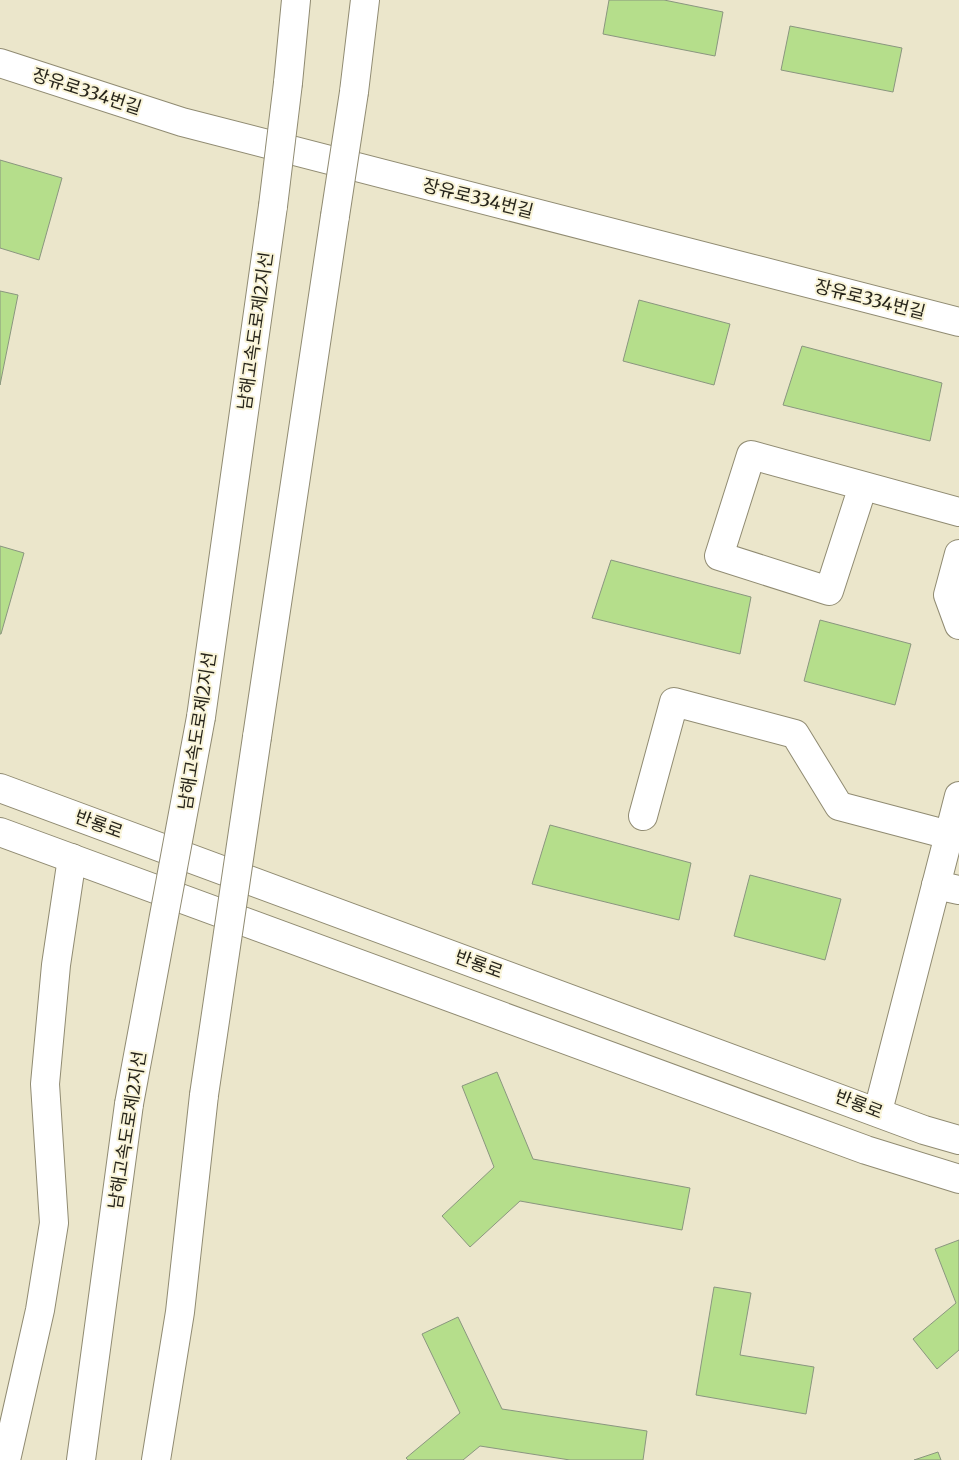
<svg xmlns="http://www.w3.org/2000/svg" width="959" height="1460" viewBox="0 0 959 1460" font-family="Merriweather,'Noto Sans KR',serif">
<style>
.building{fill:#b5de8b;stroke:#8a967f}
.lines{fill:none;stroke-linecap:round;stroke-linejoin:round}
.minor-casing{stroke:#908b72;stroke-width:30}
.highway-casing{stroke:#908b72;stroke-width:30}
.minor{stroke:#fff;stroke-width:28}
.highway{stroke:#fff;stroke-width:28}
.highway-bridge-casing{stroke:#908b72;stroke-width:30;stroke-linecap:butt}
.highway-bridge{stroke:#fff;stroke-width:28}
.labels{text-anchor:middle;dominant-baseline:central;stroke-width:4;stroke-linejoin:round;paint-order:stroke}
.street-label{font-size:18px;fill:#27251b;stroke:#f9f4d8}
</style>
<rect width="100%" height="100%" fill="#ebe6cb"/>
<g class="building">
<path d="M609,0H664L723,12L715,56L603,34Z"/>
<path d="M790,26L902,48L893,92L781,70Z"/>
<path d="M0,160L62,178L39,260L0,248Z"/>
<path d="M0,291L18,295L0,385Z"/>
<path d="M639,300L730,324L714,385L623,361Z"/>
<path d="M802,346L942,383L930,441L783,405Z"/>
<path d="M0,546L24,553L1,634H0Z"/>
<path d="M611,560L751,597L740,654L592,618Z"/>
<path d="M820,620L911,644L895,705L804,681Z"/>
<path d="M550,825L691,863L679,920L532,884Z"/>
<path d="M750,875L841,899L825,960L734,936Z"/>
<path d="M497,1072L533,1159L690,1188L682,1230L520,1201L470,1247L442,1216L494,1167L462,1086Z"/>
<path d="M959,1240V1350L937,1369L913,1339L956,1303L935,1249Z"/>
<path d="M714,1287L751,1293L740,1355L814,1367L806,1414L696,1395Z"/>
<path d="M458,1317L502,1409L647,1431L643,1460H570L480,1446L463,1460H408L406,1458L460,1413L422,1334Z"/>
<path d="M938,1452L941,1460H914Z"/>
</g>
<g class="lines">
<defs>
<g id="minor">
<path d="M0,63L182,122L959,322"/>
<path d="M863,486L829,591L719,556L751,455L959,512"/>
<path d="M959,554L948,595L959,625"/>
<path d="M0,788L924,1130L959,1140"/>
<path d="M643,816L674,702L795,734L839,806L949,835"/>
<path d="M0,832L866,1150L959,1179"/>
<path d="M936,885L959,890"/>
<path d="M878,1111L959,796"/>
<path d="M6,1460L40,1310L54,1223L45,1084L56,965L72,858"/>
</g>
<g id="highway">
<path d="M288,83L296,0"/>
<path d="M354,92L365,0"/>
<path d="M201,717L273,206"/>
<path d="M257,737L335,216"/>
<path d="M81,1460L129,1104"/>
<path d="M156,1460L180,1312L204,1095"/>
</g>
</defs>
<use href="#minor" class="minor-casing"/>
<use href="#highway" class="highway-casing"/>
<use href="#minor" class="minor"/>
<use href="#highway" class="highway"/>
<defs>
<g id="highway-bridge">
<path d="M273,206L288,83"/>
<path d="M335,216L354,92"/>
<path d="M204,1095L257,737"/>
<path d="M129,1104L201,717"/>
</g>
</defs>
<use href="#highway-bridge" class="highway-bridge-casing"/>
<use href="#highway-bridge" class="highway-bridge"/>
</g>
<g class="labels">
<g class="street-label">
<text transform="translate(87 91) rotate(18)">장유로334번길</text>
<text transform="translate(478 198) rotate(14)">장유로334번길</text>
<text transform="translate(870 299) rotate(14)">장유로334번길</text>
<text transform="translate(255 331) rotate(-82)">남해고속도로제2지선</text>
<text transform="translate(197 731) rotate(-81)">남해고속도로제2지선</text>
<text transform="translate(99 824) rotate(20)">반룡로</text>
<text transform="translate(479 964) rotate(20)">반룡로</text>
<text transform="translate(859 1104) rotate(21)">반룡로</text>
<text transform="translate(127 1130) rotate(-81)">남해고속도로제2지선</text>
</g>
</g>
</svg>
